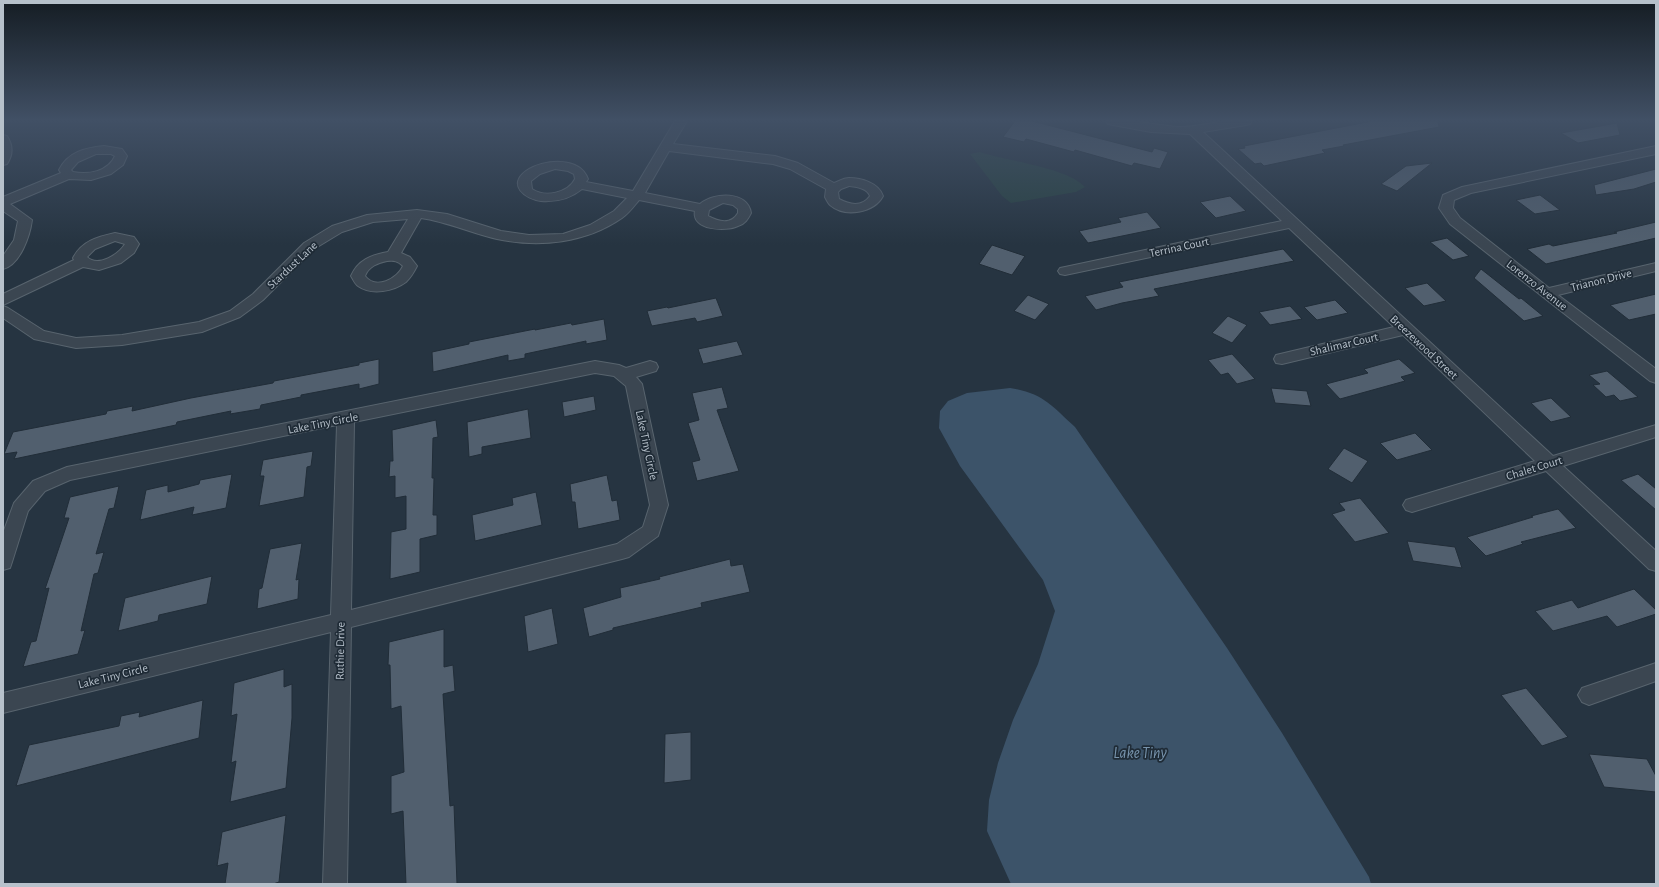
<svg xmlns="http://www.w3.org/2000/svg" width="1659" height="887" viewBox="0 0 1659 887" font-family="'Alegreya Sans',sans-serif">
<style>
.green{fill:#284142}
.water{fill:#3c5369}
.building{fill:#515f6e;stroke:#212d38}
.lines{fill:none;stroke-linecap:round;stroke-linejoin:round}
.street-casing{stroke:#58646e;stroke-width:2}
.street{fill:#3b4651;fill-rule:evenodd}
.labels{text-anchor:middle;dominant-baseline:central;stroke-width:3.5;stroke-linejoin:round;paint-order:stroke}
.street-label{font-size:12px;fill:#b7c1cb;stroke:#1f2b36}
.near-water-label{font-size:16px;font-style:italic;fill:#7894ad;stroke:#1f2b36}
</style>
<rect width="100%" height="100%" fill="#263441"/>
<path class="green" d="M980,152C1006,161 1067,167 1085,187L1076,192L1011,203L1002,196L970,154Z"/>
<path class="water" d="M1010,388C1043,393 1052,406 1075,427L1227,648L1282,733L1369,877L1371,884H1011L987,831L989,800L998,763L1013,720L1038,664L1055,611L1043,580L960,466L939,428L940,411L948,401L967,393Z"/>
<g class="building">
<path d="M1015,121H1032L1152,152L1154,148L1168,152L1160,169L1134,163L1132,166L1075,150L1074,152L1026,139L1024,142L1003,137Z"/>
<path d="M1372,121H1438L1439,127L1343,145L1344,146L1322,150L1325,153L1264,166L1261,163L1255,164L1238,149L1245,148L1244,146Z"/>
<path d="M1617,123L1620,135L1578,143L1561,133Z"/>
<path d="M1432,163L1397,191L1381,184L1406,166Z"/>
<path d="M1656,169V182L1634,189L1596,195L1594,185Z"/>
<path d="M1540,195L1560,210L1535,214L1516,200Z"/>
<path d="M1230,196L1246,211L1216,218L1200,202Z"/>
<path d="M1147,212L1161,228L1088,243L1079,231L1121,222L1118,218Z"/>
<path d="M1656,222V238L1546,264L1527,249L1549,244L1553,246L1617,233L1614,232Z"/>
<path d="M1447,238L1469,256L1453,260L1430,242Z"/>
<path d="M992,245L1025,256L1012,275L979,264Z"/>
<path d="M1283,249L1294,261L1154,289L1159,296L1122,303L1096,310L1085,296L1123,287L1119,282Z"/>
<path d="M1481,269L1519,299L1521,298L1543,316L1524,321L1474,278Z"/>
<path d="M1427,283L1446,301L1424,306L1405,288Z"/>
<path d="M1656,294V314L1629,320L1610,305Z"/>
<path d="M1028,295L1049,304L1035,320L1014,311Z"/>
<path d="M716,298L723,316L697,322L695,318L652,326L651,324L647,311L667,307L668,308Z"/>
<path d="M1335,300L1348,313L1317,320L1304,307Z"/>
<path d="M1290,306L1302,319L1270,325L1259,312Z"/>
<path d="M1228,316L1247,325L1232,343L1212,333Z"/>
<path d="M604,319L607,340L586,344V341L525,354V358L508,361V355L433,372L432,352L469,344V342L535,329V330L571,323L572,325Z"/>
<path d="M737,341L743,355L703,364L698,349Z"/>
<path d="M1232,354L1255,379L1237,384L1228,373L1221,375L1208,360Z"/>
<path d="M379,359V384L359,389V384L301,395V397L261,405L260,409L230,414L231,411L177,422L176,425L14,459L17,452L4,454L13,432L106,414L107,411L133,406L132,411L191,398L273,383L274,381L359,365V363Z"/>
<path d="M1399,359L1415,373L1401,377L1405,381L1340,399L1326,384L1368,373L1364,369Z"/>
<path d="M1607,371L1638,397L1620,401L1614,395L1606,397L1593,385L1600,384L1589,375Z"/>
<path d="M722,387L728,408L717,410L739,471L697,481L692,462L700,460L688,423L699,420L692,393Z"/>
<path d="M1271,388L1307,391L1311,406L1275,403Z"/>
<path d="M594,396L596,410L564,417L562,402Z"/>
<path d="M1551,398L1571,417L1551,422L1531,403Z"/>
<path d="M528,409L531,438L482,447V454L469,457L467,422Z"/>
<path d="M436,420L438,437L433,438L432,478H434L433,515H437V535L420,539V572L390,579L391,532L406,529V496L395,498V476L389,477L390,461H393L392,430Z"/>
<path d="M1415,433L1432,450L1397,460L1380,443Z"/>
<path d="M1344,448L1368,461L1352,483L1328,469Z"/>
<path d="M313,451L311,466L307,467L304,497L259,506L264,476H260L263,460Z"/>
<path d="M232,474L226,508L192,515L194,507L140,520L146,490L168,485V492L199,484L200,480Z"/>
<path d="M1638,474L1656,489V510L1621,480Z"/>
<path d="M607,475L612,501L617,500L620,520L578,529L575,502H572L570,484Z"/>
<path d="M119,486L114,508L109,509L96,554L104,552L98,573L94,574L81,631L85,630L78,654L23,667L31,642L36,641L49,588L45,589L69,518H64L70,497Z"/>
<path d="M536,492L542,525L475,541L472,515L513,505L512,498Z"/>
<path d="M1360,498L1389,533L1355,542L1332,514L1345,510L1339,503Z"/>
<path d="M1558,509L1576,528L1521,542L1523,544L1486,556L1467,537L1533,517L1531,516Z"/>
<path d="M1407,541L1455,547L1462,568L1413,561Z"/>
<path d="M302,543L296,580L299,579L298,599L257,609L259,589L262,588L270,549Z"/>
<path d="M730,559L731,566L743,564L750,592L701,603L702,607L613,628V630L589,637L583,608L621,597L620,588L660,579L659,577Z"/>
<path d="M212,576L207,604L159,615L158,621L118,631L125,598Z"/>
<path d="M1634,589L1656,610V614L1617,627L1607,616L1553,631L1535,611L1572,600L1578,608Z"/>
<path d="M552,608L558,644L528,652L524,616Z"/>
<path d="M444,629V667L453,665L455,691L443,694L450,806L454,805L457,884H406L403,811L391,814V776L404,772L401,706L391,709L390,665H388L389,642Z"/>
<path d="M284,669V687L292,684V718L286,788L230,802L236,761L231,763L237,714L231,716L234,683Z"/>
<path d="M1526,688L1568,737L1542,746L1501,695Z"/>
<path d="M203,700L199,738L16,786L29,745L119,726L121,716L140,712L139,717Z"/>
<path d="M691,732V780L664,783L665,734Z"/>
<path d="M1589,754L1647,759L1656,776V792L1604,787Z"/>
<path d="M286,815L279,882L273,884H225L228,863L217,866L222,832Z"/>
</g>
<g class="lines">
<defs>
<g id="street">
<path d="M675,121H687L673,144L775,156L798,163L834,183C839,181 844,178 849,178C861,178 879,183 883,196C874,213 845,218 830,205C828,203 826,199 825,197L826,189L790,169L773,164L669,151L645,193L700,204C714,192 748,191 751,213C748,219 745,224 738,226C726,232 691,230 695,211L639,200C634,206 629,213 622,218C586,243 540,248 497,239C471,233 448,222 421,218L401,253L410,257L417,266C414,272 411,277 406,282C394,291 372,296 358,286C355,284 353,279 351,276C358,260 371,255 388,252L408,219L373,222L342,232L314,249L263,300L240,317L202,332L122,345L76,348L34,339L3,318V306L8,308L44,331L76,338L122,335L199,322L230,311L253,294L304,243L332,226L367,215L417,210L447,214L501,231L529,235L563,234L590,225L614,211L627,198L582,189C570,199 556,202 541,201C525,199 507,185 526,171C543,159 580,156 588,179L586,182L633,191ZM555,169L568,171L574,174L575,179C568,193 545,198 532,189L531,181L540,174ZM849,186C857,187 867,188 870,196C862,207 850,205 839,199L838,192L841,189ZM723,203L733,205L738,209V213C731,225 719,222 708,216L709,210ZM387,261C394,260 398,261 403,266C397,279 376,290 365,276C369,266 378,263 387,261Z"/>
<path d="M1106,121C1130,118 1156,126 1180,127C1197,127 1213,122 1230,121C1237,120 1244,121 1252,121L1250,124L1246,125L1203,132L1553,456L1656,425V437L1563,466L1656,551V571L1649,569L1546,471L1412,512L1406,510L1403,505L1406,500L1535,461L1403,335L1282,364L1276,363L1274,359L1276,355L1394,327L1289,228L1065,275L1060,274L1058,271L1060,268L1065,267L1282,221L1190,134L1151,132L1108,124Z"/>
<path d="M3,135L7,136C13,145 13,155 7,164L3,165Z"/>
<path d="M104,146L122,149L127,156L123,165L111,174L91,180L69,179L10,204L32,220C30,236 20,265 3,269V256L14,240L18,221L3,211V197L61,173L59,170C68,152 85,148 104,146ZM96,154H111L115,156C108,172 88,175 73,172L71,170L78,162Z"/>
<path d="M1656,146V154L1471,193L1454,200L1453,208L1460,218L1549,288L1656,263V271L1558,295L1656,369V383L1650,381L1450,224L1439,208L1443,195L1462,187Z"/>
<path d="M115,233L134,237L139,244L134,253L121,263L99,270L83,267L3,305V294L74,260L73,258C82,241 97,237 115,233ZM115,241L125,244C119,254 98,268 87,257L95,249Z"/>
<path d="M595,361L619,365L626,368L650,361L656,363L658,367L656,371L636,377L642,384L668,505L658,536L629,557L622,559L351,627L347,884H323L331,632L3,713V693L331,615L337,425L70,480L45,491L28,511L12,562L10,568L3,570V533L14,503L33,481L67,467ZM595,373L614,376L626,386L650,505L643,527L617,544L351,610L354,422Z"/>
<path d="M1656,663V681L1589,705L1582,702L1578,695L1582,688Z"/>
</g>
</defs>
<use href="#street" class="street-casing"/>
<use href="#street" class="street"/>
</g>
<linearGradient id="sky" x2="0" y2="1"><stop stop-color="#151d24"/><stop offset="0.49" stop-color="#415065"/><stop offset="1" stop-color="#415065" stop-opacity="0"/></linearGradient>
<rect width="1659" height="245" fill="url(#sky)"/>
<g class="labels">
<g class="street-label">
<text transform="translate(1179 247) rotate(-12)">Terrina Court</text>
<text transform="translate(292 265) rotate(-43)">Stardust Lane</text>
<text transform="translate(1601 280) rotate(-14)">Trianon Drive</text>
<text transform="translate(1537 285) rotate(38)">Lorenzo Avenue</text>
<text transform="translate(1344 344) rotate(-13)">Shalimar Court</text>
<text transform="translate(1424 347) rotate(43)">Breezewood Street</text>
<text transform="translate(323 423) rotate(-11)">Lake Tiny Circle</text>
<text transform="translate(647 445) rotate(78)">Lake Tiny Circle</text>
<text transform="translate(1534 468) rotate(-17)">Chalet Court</text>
<text transform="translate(340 651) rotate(-89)">Ruthie Drive</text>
<text transform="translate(113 676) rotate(-14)">Lake Tiny Circle</text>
</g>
<g class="near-water-label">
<text x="1140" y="753">Lake Tiny</text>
</g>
</g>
<rect width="1659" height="887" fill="none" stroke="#b7c1cb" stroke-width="8"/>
</svg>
